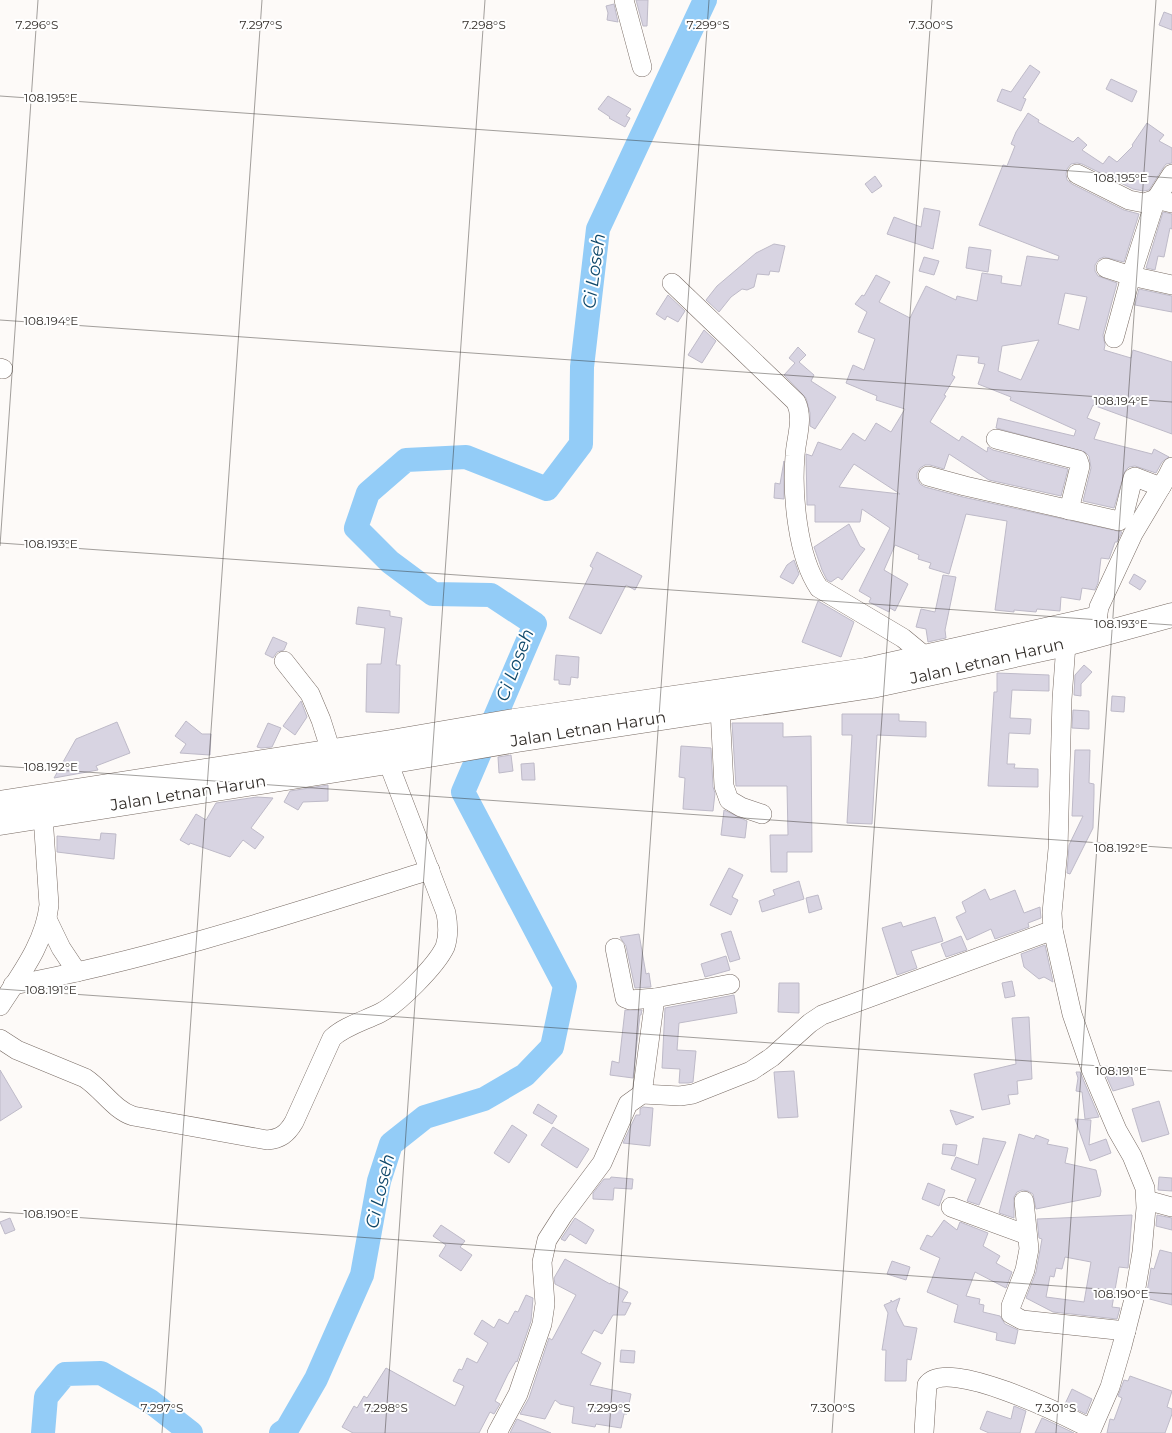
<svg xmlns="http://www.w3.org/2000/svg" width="1172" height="1433" viewBox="0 0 1172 1433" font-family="Montserrat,sans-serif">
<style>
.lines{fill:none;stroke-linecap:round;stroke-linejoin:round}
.river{stroke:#93ccf7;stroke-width:24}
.building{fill:#d8d4e2;stroke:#bebac8;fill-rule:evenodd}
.minor-casing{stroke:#786b64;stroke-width:20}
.major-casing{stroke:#786b64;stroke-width:25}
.minor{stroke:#fff;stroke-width:19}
.major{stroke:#fff;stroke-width:24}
.ticks{fill:none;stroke:#342f2b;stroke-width:1;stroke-opacity:0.45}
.labels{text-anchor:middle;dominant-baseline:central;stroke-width:4;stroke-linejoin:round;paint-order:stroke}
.street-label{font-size:16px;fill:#342f2b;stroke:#fff}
.water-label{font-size:18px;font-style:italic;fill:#0f486a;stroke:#fff}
.ticks-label{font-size:12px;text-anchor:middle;fill:#342f2b;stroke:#fff;stroke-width:4;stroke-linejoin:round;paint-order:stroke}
</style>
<rect width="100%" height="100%" fill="#fdfaf8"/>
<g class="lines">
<g class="river">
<path d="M43,1433L46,1397L65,1374L101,1373L150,1401L191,1433"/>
<path d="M281,1433L287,1429L316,1379L362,1275L379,1181L391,1144L425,1117L484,1099L525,1075L552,1047L565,986L463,792L535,624L491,595L433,594L390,562L356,528L368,493L406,460L466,457L547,489L581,444L582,367L598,229L705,0"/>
</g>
</g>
<g class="building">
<path d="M636,0H648L647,26H643Z"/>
<path d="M614,4L618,22L607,20L608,13L606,6Z"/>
<path d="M1164,12L1172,15V30L1159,25Z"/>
<path d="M1030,65L1040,72L1023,98L1026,99L1021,111L997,101L1002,89L1011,92Z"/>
<path d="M1111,79L1137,91L1132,102L1106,89Z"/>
<path d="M608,96L631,109L626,116L630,118L625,127L609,118L610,117L598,109Z"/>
<path d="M1028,113L1039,120L1038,122L1073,142L1078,137L1087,145L1082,150L1103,164L1109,156L1117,162L1133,146L1132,145L1147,123L1164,135L1159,141L1172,148V163L1166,164L1163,168L1149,190L1143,191L1133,189L1082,164L1077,163L1071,164L1067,169L1066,174L1067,180L1072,184L1124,210L1139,214L1124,262L1104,257L1099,259L1095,265V271L1098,276L1117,283L1103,335L1105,345L1104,350L1131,358L1133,350L1172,362V434L1093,405L1087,418L1100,423L1094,439L1152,454L1154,449L1169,457L1162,462L1156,473L1135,466L1129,467L1125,471L1114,508L1083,501L1091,468L1089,456L1085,452L996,428L998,418L1074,436L1076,430L1010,400L1011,397L978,384L985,364L978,363L979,357L957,355L952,375L955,377L944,395L946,396L930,422L959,441L962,436L987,452L988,447L993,450L1068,469L1061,496L989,480L949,454L944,469L930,465H925L920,468L917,473V478L920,484L925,487L963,497L1122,532L1117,542H1115L1109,559L1101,558L1098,583L1095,590L1082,588L1080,600L1061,597L1060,611L1037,609L1036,612L1014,610V612L995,610L1007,521L966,514L949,574L929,568L931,563L918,559L919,555L895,545L884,570L908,584L895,611L890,608L889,612L869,602L871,598L859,591L890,528L862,509L860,522H815V505H807L806,454L812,456L818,442L841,450L853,433L865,441L876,423L891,432L905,409L876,400L877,396L846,383L853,365L864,370L875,339L858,332L867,312L855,304L862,295L864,296L876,275L890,282L879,302L910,318L926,286L956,300L957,296L977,301L982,273L1002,276L1001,283L1021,286L1027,256L1058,260L1059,256L979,225L1003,165L1007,166L1015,146L1011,144L1016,132ZM1065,293L1087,297L1079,330L1058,324ZM1039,340L1021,380L998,371L1002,346ZM854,464L900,494L839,487Z"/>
<path d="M875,176L882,186L872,193L865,184Z"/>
<path d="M924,208L940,211L933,249L887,234L894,217L921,227Z"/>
<path d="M1163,212L1172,214V229L1170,228L1164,257L1158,256L1155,270L1146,268Z"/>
<path d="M774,244L785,246L779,272L770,271L769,275L757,274L754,287L747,290L742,289L731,297L719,312L706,300L717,286L756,253Z"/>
<path d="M969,247L991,250L988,272L966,268Z"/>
<path d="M924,257L939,261L934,275L919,271Z"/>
<path d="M1139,289L1172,296V312L1135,305Z"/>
<path d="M668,295L685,311L678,322L667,316L665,320L656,314Z"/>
<path d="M704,330L716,341L702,363L688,355Z"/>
<path d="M798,347L806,355L799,362L814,375L811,381L836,397L815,429L810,426V413L806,398L784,375L795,363L789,358Z"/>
<path d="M784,461V499L774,498L775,483L780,484Z"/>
<path d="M849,524L860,546L865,549L842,580L838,577L831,582L827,580L822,570L814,547Z"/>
<path d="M597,552L642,576L635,590L626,585L601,634L569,618L593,568L590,566Z"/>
<path d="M794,560L799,574L793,584L780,577L787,565Z"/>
<path d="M1134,574L1146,581L1140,590L1129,583Z"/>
<path d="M943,575L956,577L945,630L946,638L928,642L926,629L916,627L921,609L935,612Z"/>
<path d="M818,601L854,622L841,657L802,642Z"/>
<path d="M358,607L390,611V616L402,618L396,665H400L399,713L366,712L367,664H381L385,628L356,624Z"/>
<path d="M273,637L287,643L284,650L277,652L273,658L265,654Z"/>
<path d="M556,655L579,657L578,678L571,677L570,685L559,684V680H554Z"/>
<path d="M1084,665L1092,672L1081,684V696L1074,695L1075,675Z"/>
<path d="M997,673L1049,675V691L1012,690L1010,718L1031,719L1030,734L1009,733L1007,764H1015L1014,768L1038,769V787L988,786L994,692H997Z"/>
<path d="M1112,696L1125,697L1124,712L1111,711Z"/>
<path d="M301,701L307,717L295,735L283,726Z"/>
<path d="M1073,710L1089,711V729L1072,728Z"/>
<path d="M842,714H899V721L926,722V737L877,735L872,824L847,823L852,735H842Z"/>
<path d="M186,721L202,734H211L210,755L180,753L186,744L175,736Z"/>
<path d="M117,722L130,753L96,766L98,770L54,778L76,739Z"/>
<path d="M268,723L281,728L272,747L261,748L257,747Z"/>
<path d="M732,723H783V737L811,736L812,852H787V872H771L770,835H788L787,786H736Z"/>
<path d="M681,746L711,748L713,787L715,793L713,811L683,809L685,778L679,777Z"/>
<path d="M1075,750H1090L1089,783L1094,784V794L1093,828L1070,874L1067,873L1069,845L1083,816H1072Z"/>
<path d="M511,755L513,771L499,773L498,757Z"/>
<path d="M534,763L535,780H522L521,764Z"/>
<path d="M328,785V801L303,802L298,810L284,802L290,791Z"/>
<path d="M257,797L273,798L251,828L264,837L255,849L243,840L230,857L190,843L189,845L180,840L196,814L206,820L216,803Z"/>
<path d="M724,810L747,821L745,838L721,835Z"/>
<path d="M101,833L116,834L114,859L57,852V836L100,840Z"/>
<path d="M729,868L743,875L732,897L738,900L731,915L710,905Z"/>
<path d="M799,881L804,899L762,912L759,901L775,895L773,890Z"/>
<path d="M985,889L990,900L1015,890L1024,913L1040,907L1041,918L1028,923L1029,927L995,939L991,929L967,940L956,917L966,912L962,902Z"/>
<path d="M818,895L822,909L809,913L806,898Z"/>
<path d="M935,917L943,941L911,951L917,968L897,975L882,928L901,922L903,927Z"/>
<path d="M731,931L740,959L730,962L721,934Z"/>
<path d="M639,934L646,974L649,973L651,987L635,988L626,946L620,937Z"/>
<path d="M961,936L967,950L946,957L941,944Z"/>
<path d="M1045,945L1053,982L1044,977L1039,979L1024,967L1021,954Z"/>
<path d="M726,956L730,970L705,977L701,964Z"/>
<path d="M1012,981L1015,996L1005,998L1002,983Z"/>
<path d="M779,983H799V1013L778,1012Z"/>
<path d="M734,995L737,1013L679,1023L677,1050L696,1051L693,1082L688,1083H679L680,1069L662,1068L665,1008Z"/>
<path d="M625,1010H642L641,1015H640L633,1078L610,1075L612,1061L619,1063Z"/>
<path d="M1029,1017L1032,1079L1017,1081L1018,1094L1008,1095L1010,1104L982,1110L974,1074L1016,1064L1012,1018Z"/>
<path d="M1129,1067L1134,1085L1113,1091L1105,1073Z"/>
<path d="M0,1070L22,1107L0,1121Z"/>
<path d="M794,1071L798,1117L778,1118L774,1072Z"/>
<path d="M1076,1072H1080L1099,1117L1085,1119L1082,1092L1076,1091L1078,1078Z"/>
<path d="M1159,1101L1169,1134L1142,1142L1132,1109Z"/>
<path d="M538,1104L557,1116L552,1124L533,1113Z"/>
<path d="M643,1107L653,1108L650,1146L623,1143L636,1115H640V1109Z"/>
<path d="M950,1110L974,1117L956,1125Z"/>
<path d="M1075,1119L1091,1120L1089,1145L1106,1139L1111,1153L1090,1161Z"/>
<path d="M512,1125L527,1135L509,1163L494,1153Z"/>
<path d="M553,1127L589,1149L577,1168L541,1145Z"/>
<path d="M1019,1134L1034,1139L1036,1135L1049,1140L1047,1144L1068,1148L1065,1163L1096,1170L1101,1191L1100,1196L1036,1209L1033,1194L1028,1191L1022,1190L1017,1192L1014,1197V1218L999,1213Z"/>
<path d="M983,1138L1006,1142L979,1205L967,1201L976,1179L951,1169L956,1157L978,1165Z"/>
<path d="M943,1144L957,1145L955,1156L942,1154Z"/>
<path d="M611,1177L633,1179L632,1189L614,1188L613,1200L593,1199V1193L604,1179H610Z"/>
<path d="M1159,1177L1172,1178V1191L1158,1190Z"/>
<path d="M928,1183L945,1190L939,1206L922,1199Z"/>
<path d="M1132,1215L1128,1268L1119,1267L1112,1307L1120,1308L1117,1319L1053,1312L1026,1298L1036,1272L1042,1239L1039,1238L1037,1219ZM1065,1257L1091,1262L1084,1302L1046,1297L1050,1276L1054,1277L1056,1268L1062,1269Z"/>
<path d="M1157,1215L1172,1218V1230L1156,1226Z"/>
<path d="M10,1218L15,1230L5,1234L0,1222Z"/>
<path d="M575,1218L594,1230L586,1244L570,1234L565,1241L561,1239Z"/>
<path d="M944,1220L957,1230L960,1222L988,1233L983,1246L1000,1256L996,1263L1012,1272L1006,1288L975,1272L966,1296L980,1299L979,1304L984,1305L983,1312L1000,1316L1005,1324L1018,1330L1015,1344L996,1340L997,1333L954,1322L958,1305L927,1292L940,1258L920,1249L927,1235L932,1237Z"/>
<path d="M441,1225L465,1241L460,1247L472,1255L461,1271L439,1256L446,1245L433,1236Z"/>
<path d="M1160,1250L1172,1253V1305L1146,1298L1151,1268L1154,1269Z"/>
<path d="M565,1259L610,1284V1283L628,1292L622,1302L631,1303L625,1315H613L602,1334L594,1330L581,1353L601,1363L590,1385L631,1394L627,1414H624L621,1428L596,1424L595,1427L572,1423L574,1407L560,1404L555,1400L545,1419L520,1414L529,1398L549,1338L552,1340L576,1295L555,1284L554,1278Z"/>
<path d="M892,1261L910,1267L906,1280L887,1274Z"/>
<path d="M526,1295L533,1298L531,1321L517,1362L516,1361L508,1374L495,1401L500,1404L494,1414L490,1412L479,1433H353L342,1427L354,1406L357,1408L364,1396L367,1398L386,1368L455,1406L464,1386L453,1381L459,1369L462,1370L467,1358L477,1363L488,1343L474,1334L482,1320L494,1328L499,1319L508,1324L515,1311L518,1312Z"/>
<path d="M900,1298L896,1310L904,1326L917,1328L911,1360L907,1359L906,1381H885L886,1350H882L888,1313L884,1305L891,1302V1300L892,1302Z"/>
<path d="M621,1350L635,1351L634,1363L620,1362Z"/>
<path d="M1130,1376L1172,1391L1167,1407L1172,1409V1414L1165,1433H1107L1110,1419L1114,1420L1122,1398L1118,1396L1124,1380L1128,1381Z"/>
<path d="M1072,1389L1092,1399L1086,1414L1065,1404Z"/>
<path d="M1014,1406L1026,1411L1020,1433H989L980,1429L987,1411L1011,1419Z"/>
<path d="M1042,1418L1053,1423L1074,1433H1035Z"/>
<path d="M517,1419L551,1433H510Z"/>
</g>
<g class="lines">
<defs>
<g id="minor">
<path d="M624,0L642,67"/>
<path d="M1077,174L1129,200L1144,203L1156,199L1172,203"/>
<path d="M1106,268L1131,276L1172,285"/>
<path d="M672,283L796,402C804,419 796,438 795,456C792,493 797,556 819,588L903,638L926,657"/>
<path d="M1114,338L1131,276L1156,199L1172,174"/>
<path d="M0,368L3,369"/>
<path d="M996,439L1078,460L1080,466L1069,510"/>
<path d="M928,476L965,486L1119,521L1123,518L1133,478L1135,477L1161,487"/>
<path d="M1064,631L1066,644L1062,699L1058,849L1052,913L1053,930L1072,1014L1091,1069L1117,1130L1132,1156L1145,1188L1146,1208L1142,1252L1134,1299L1122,1346L1110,1387L1090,1433"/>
<path d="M1095,632L1099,607L1133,534L1168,475L1172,467"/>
<path d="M284,661L310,694L321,720L335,764"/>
<path d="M720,709L724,786L729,800L741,807L762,814"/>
<path d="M47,919L61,948L77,972"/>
<path d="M615,948L625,998L630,1000L655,998"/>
<path d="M13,985C154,959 293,913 430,870"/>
<path d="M0,1006C20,975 45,943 49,905L43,816"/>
<path d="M0,1039L17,1050L85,1078C102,1089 114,1110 133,1116L267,1140C280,1139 287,1134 294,1122L332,1038C345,1026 364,1021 380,1013C398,1004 436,966 445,947C449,936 448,924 446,913L388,762"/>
<path d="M642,1094L655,998L730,984"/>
<path d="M1146,1200L1172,1207"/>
<path d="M1024,1201L1029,1249L1025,1270L1011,1306V1314L1022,1320L1126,1331"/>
<path d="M951,1207L1027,1235"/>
<path d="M924,1432L927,1385C946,1356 1066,1416 1091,1429"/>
<path d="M497,1433L518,1394L542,1324L545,1304L542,1262L547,1240L563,1215L602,1163L628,1104L642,1094L680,1096L693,1094L751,1071L772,1057L810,1023L822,1015L1053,930"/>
</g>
<g id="major">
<path d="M0,803L391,742L514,721L866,670L1095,619"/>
<path d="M0,823L394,761L517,740L872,686L1066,644L1172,615"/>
</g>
</defs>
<use href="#minor" class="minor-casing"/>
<use href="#major" class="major-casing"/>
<use href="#minor" class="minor"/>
<use href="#major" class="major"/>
</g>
<path class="ticks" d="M0,96L1172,178M0,320L1172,402M0,543L1172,625M0,546L38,0M0,766L1172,848M0,989L1172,1071M0,1212L1172,1294M162,1433L262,0M385,1433L485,0M609,1433L709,0M832,1433L932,0M1056,1433L1156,0"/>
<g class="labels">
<g class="street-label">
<text transform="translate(987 661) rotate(-13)">Jalan Letnan Harun</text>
<text transform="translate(588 729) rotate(-9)">Jalan Letnan Harun</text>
<text transform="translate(188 793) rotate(-9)">Jalan Letnan Harun</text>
</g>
<g class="water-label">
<text transform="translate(594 271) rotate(-82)">Ci Loseh</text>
<text transform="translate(515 665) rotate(-69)">Ci Loseh</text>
<text transform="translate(380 1191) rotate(-77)">Ci Loseh</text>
</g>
</g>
<g class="ticks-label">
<text x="37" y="29">7.296°S</text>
<text x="261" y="29">7.297°S</text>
<text x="484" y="29">7.298°S</text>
<text x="708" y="29">7.299°S</text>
<text x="931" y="29">7.300°S</text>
<text x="51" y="102">108.195°E</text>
<text x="1121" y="182">108.195°E</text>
<text x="51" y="325">108.194°E</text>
<text x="1121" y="405">108.194°E</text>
<text x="51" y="548">108.193°E</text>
<text x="1121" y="628">108.193°E</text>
<text x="51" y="771">108.192°E</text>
<text x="1121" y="852">108.192°E</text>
<text x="51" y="994">108.191°E</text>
<text x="1121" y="1075">108.191°E</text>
<text x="51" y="1218">108.190°E</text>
<text x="1121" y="1298">108.190°E</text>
<text x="162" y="1412">7.297°S</text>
<text x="386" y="1412">7.298°S</text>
<text x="609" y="1412">7.299°S</text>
<text x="833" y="1412">7.300°S</text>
<text x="1056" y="1412">7.301°S</text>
</g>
</svg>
